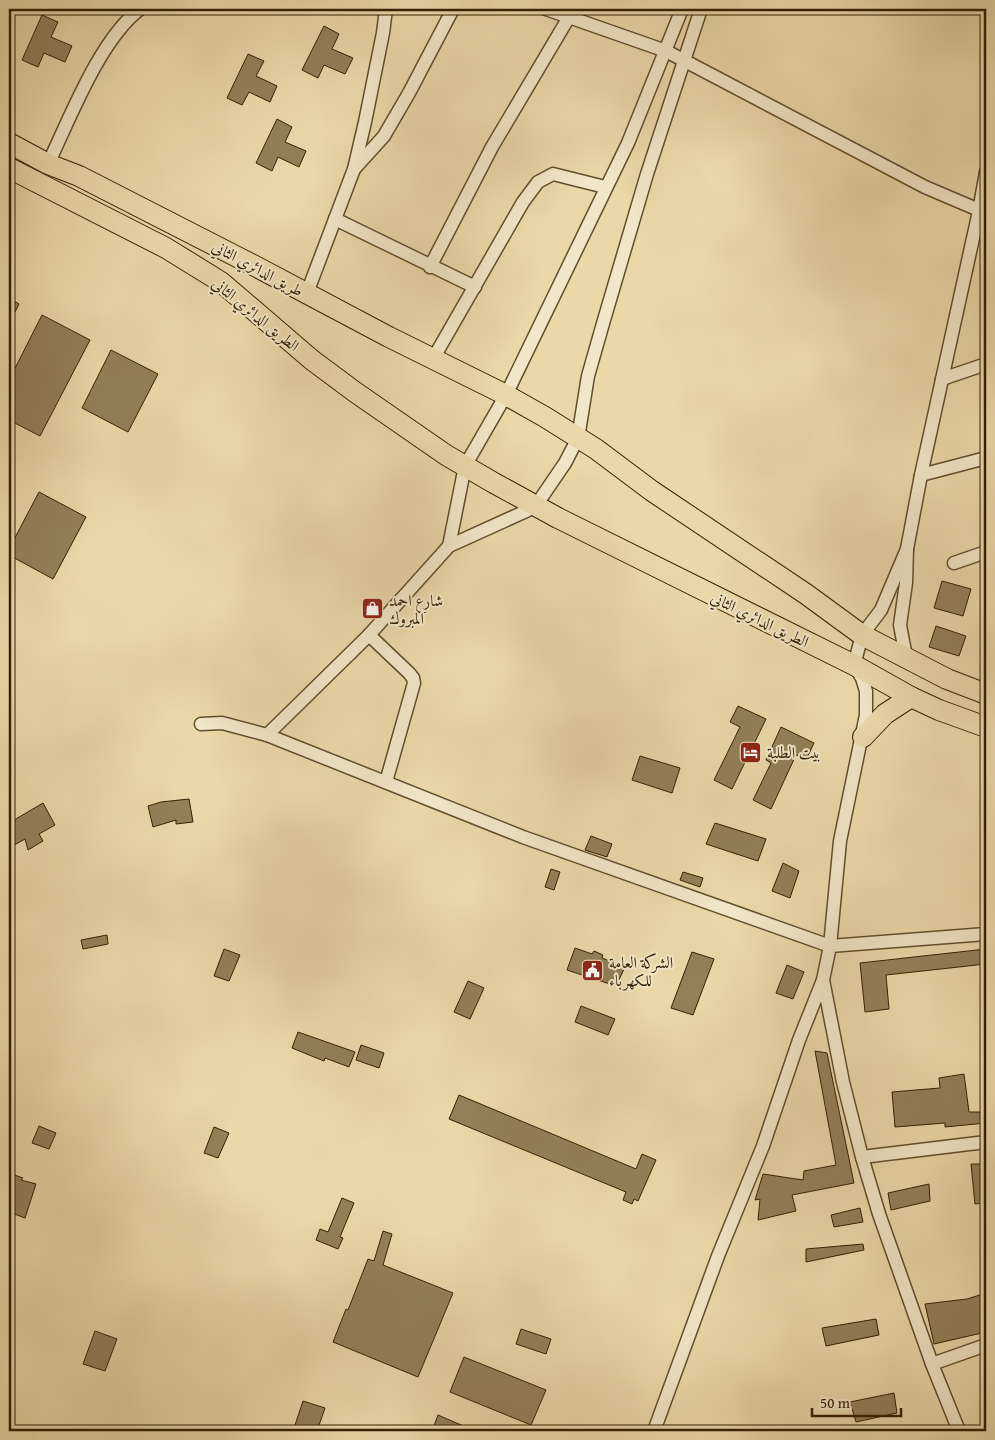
<svg xmlns="http://www.w3.org/2000/svg" width="995" height="1440" viewBox="0 0 995 1440" font-family="'Gentium Book Plus',Amiri,serif">
<style>
.building{fill:#928059;stroke:#332003}
.lines{fill:none;stroke-linecap:round;stroke-linejoin:round}
.street-casing{stroke:#614e2c;stroke-width:15}
.primary-casing{stroke:#332003;stroke-width:22}
.street{stroke:#f1e6c7;stroke-width:12}
.primary{stroke:#ead8a9;stroke-width:20}
.labels{text-anchor:middle;dominant-baseline:central;stroke-width:4;stroke-linejoin:round;paint-order:stroke}
.street-label{font-size:16px;fill:#332003;stroke:#f1e6c7}
.poi-label{font-size:16px;fill:#332003;stroke:#f1e6c7;text-anchor:start}
</style>
<rect width="100%" height="100%" fill="#ead8a9"/>
<filter id="stains"><feTurbulence type="fractalNoise" baseFrequency=".004" numOctaves="4"/><feColorMatrix values="0 0 0 0 .2 0 0 0 0 .09 0 0 0 0 .02 0 0 0 .5 -.17"/></filter>
<radialGradient id="worn" r=".72"><stop offset=".6" stop-color="#630" stop-opacity="0"/><stop offset="1" stop-color="#630" stop-opacity=".3"/></radialGradient>
<g class="building">
<path d="M42,15L58,22L51,37L72,46L65,62L44,53L38,67L22,60Z"/>
<path d="M324,26L339,34L332,49L353,58L345,74L324,65L318,78L302,70Z"/>
<path d="M248,54L264,61L256,76L277,86L270,102L249,92L242,105L227,98Z"/>
<path d="M277,119L292,127L285,142L306,151L299,167L278,157L272,171L256,163Z"/>
<path d="M9,298L19,304L9,324Z"/>
<path d="M42,315L90,340L40,436L9,420V380Z"/>
<path d="M111,350L158,374L128,432L82,408Z"/>
<path d="M39,492L86,517L53,579L9,555V549Z"/>
<path d="M942,581L971,589L963,616L934,608Z"/>
<path d="M936,626L966,636L959,656L929,647Z"/>
<path d="M738,706L766,719L732,789L714,780L740,727L730,722Z"/>
<path d="M781,727L814,743L806,760L796,755L771,809L753,800L771,763L766,760Z"/>
<path d="M640,756L680,768L672,793L632,780Z"/>
<path d="M189,799L193,822L176,824V820L153,827L148,806L161,802Z"/>
<path d="M43,803L55,825L39,834L43,841L28,850L25,839L9,848V823Z"/>
<path d="M715,823L766,839L758,861L706,844Z"/>
<path d="M591,836L612,844L607,857L585,850Z"/>
<path d="M783,863L799,871L790,898L772,891Z"/>
<path d="M551,869L560,872L554,890L545,887Z"/>
<path d="M683,872L703,878L700,887L680,880Z"/>
<path d="M107,935L108,944L83,949L81,940Z"/>
<path d="M575,948L592,954L594,951L603,955L602,958L625,967L616,986L567,970Z"/>
<path d="M224,949L240,955L229,981L214,976Z"/>
<path d="M986,949V964L886,975L889,1009L865,1012L860,963Z"/>
<path d="M692,952L714,959L693,1015L671,1008Z"/>
<path d="M787,965L804,972L793,999L776,993Z"/>
<path d="M468,981L484,988L470,1019L454,1012Z"/>
<path d="M581,1006L615,1019L608,1035L575,1022Z"/>
<path d="M298,1032L355,1052L349,1067L325,1058L324,1061L292,1048Z"/>
<path d="M361,1045L384,1053L379,1068L356,1060Z"/>
<path d="M815,1051L827,1053L854,1183L792,1195L796,1211L758,1220L760,1199L755,1200L763,1174L803,1180L804,1171L836,1165Z"/>
<path d="M964,1074L969,1112H986V1123L945,1127V1123L895,1127L892,1092L940,1088L939,1078Z"/>
<path d="M459,1095L636,1169L642,1154L656,1160L638,1201L634,1199L632,1204L623,1200L626,1192L449,1119Z"/>
<path d="M39,1126L56,1133L49,1149L32,1143Z"/>
<path d="M214,1127L229,1133L218,1158L204,1153Z"/>
<path d="M971,1164H983L986,1184V1203L975,1204Z"/>
<path d="M9,1173L23,1178L21,1180L36,1184L25,1218L9,1212Z"/>
<path d="M929,1184L930,1201L891,1210L888,1193Z"/>
<path d="M342,1198L354,1203L340,1237L343,1238L338,1249L316,1240L320,1229L328,1232Z"/>
<path d="M860,1208L863,1222L834,1227L831,1215Z"/>
<path d="M383,1231L392,1234L383,1265L453,1293L418,1377L333,1342L346,1309L348,1310L368,1259L374,1261Z"/>
<path d="M863,1244L864,1250L806,1262V1249Z"/>
<path d="M986,1293V1332L934,1344L925,1304L967,1299Z"/>
<path d="M876,1319L879,1335L826,1346L822,1328Z"/>
<path d="M521,1329L551,1339L546,1354L516,1344Z"/>
<path d="M95,1331L117,1339L105,1371L83,1364Z"/>
<path d="M464,1357L546,1390L531,1425L450,1392Z"/>
<path d="M894,1393L897,1413L856,1422L850,1402Z"/>
<path d="M303,1401L325,1408L317,1431H293Z"/>
<path d="M438,1415L475,1431H432Z"/>
</g>
<g class="lines">
<defs>
<g id="street">
<path d="M546,9L666,51L925,187L986,213"/>
<path d="M48,164C70,118 100,39 140,9"/>
<path d="M355,168L384,136L409,93L453,9"/>
<path d="M335,219L475,287"/>
<path d="M430,267L492,147L569,17"/>
<path d="M307,293L354,169L365,122L383,33L386,9"/>
<path d="M433,359L523,202L538,182L553,174L605,187"/>
<path d="M942,379L986,364"/>
<path d="M921,475L986,458"/>
<path d="M449,546L465,466L506,395L628,143L682,9"/>
<path d="M954,563L986,552"/>
<path d="M369,635L409,673L413,678L414,683L386,782"/>
<path d="M906,657L900,625L906,583L907,549L921,475L979,211L986,172"/>
<path d="M201,724L222,723L267,735L523,837L830,946L986,934"/>
<path d="M267,735L369,635L449,546L535,507L565,463L578,438L588,376L604,320L647,174L701,9"/>
<path d="M823,980L843,1082L862,1157L879,1214L932,1364L959,1431"/>
<path d="M862,1157L986,1142"/>
<path d="M932,1364L986,1345"/>
<path d="M654,1431L718,1256L763,1146L799,1040L823,980L830,946L840,841L866,715V691L862,678L854,665L862,635L881,610L907,549"/>
</g>
<g id="primary">
<path d="M9,143L48,164L79,176L255,266L389,337L506,395L545,417L596,449L652,491L806,594L862,635L947,679L986,694"/>
<path d="M9,168L166,248L221,282L312,360L355,392L446,455L494,483L558,518L854,665L911,697L939,710L986,727"/>
<path d="M863,737L885,714L911,697"/>
</g>
</defs>
<use href="#street" class="street-casing"/>
<use href="#primary" class="primary-casing"/>
<use href="#street" class="street"/>
<use href="#primary" class="primary"/>
</g>
<defs>
<symbol id="shop-square" viewBox="-11 -11 22 22"><rect x="-9" y="-9" width="18" height="18" rx="4" fill="#8f2418" stroke="#f1e6c7"/><path d="M-5-2.5h2.3a2.7 3.5 0 0 1 5.4 0H5L5.5 6h-11ZM-1.5-2.5h3a1.5 2.3 0 0 0-3 0Z" fill="#fff"/></symbol>
<symbol id="hotel-square" viewBox="-11 -11 22 22"><rect x="-9" y="-9" width="18" height="18" rx="4" fill="#8f2418" stroke="#f1e6c7"/><path d="M-6-4.5h1.5V1H6V5H4.5V3h-9V5H-6ZM-4 0a1.8 1.8 0 1 1 3.6 0ZM.5 0V-2.5h3Q6-2.5 6 0Z" fill="#fff"/></symbol>
<symbol id="civic-square" viewBox="-11 -11 22 22"><rect x="-9" y="-9" width="18" height="18" rx="4" fill="#8f2418" stroke="#f1e6c7"/><path d="M-.6-6.5H3V-4.5H.6V-3L4-1V1h2V6H-6V1h2V-1L-.6-3ZM-1.2 2.5V6h2.4V2.5Z" fill="#fff"/></symbol>
</defs>
<g fill-rule="evenodd">
<use href="#shop-square" x="360" y="596" width="25" height="25"/>
<use href="#hotel-square" x="738" y="740" width="25" height="25"/>
<use href="#civic-square" x="580" y="958" width="25" height="25"/>
</g>
<g class="labels">
<g class="street-label">
<text transform="translate(258 268) rotate(28)">طريق الدائري الثاني</text>
<text transform="translate(256 314) rotate(39)">الطريق الدائري الثاني</text>
<text transform="translate(760 619) rotate(26)">الطريق الدائري الثاني</text>
</g>
<g class="poi-label">
<text x="389" y="600">شارع احمد<tspan x="389" dy="18">المبروك</tspan></text>
<text x="767" y="752">بيت الطلبة</text>
<text x="609" y="962">الشركة العامة<tspan x="609" dy="18">للكهرباء</tspan></text>
</g>
</g>
<rect width="995" height="1440" fill="none" stroke="#ead8a9" stroke-width="30"/>
<rect x="10" y="10" width="975" height="1420" fill="none" stroke="#332003" stroke-width="2.5"/>
<rect x="15" y="15" width="965" height="1410" fill="none" stroke="#332003"/>
<path d="M812 1408v8h89v-8" fill="none" stroke="#332003" stroke-width="2.5"/>
<text x="820" y="1408" font-size="15" fill="#332003" stroke="#f1e6c7" stroke-width="4" paint-order="stroke">50 m</text>
<rect width="100%" height="100%" filter="url(#stains)"/>
<rect width="100%" height="100%" fill="url(#worn)"/>
</svg>
